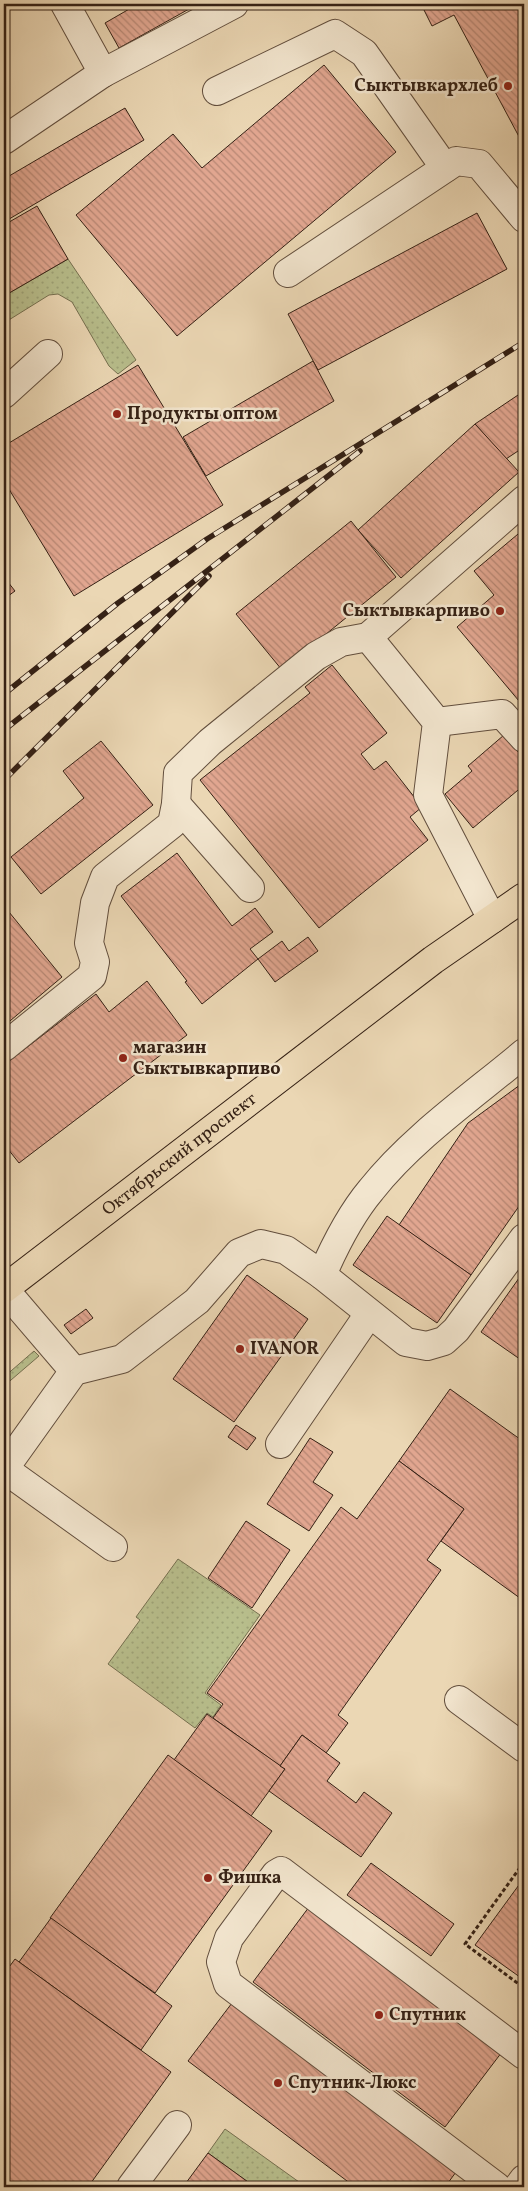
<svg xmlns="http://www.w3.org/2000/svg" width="528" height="2191" viewBox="0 0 528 2191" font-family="Vollkorn,serif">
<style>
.grass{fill:url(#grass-dots);stroke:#767050}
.building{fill:url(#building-back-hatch);stroke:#352115}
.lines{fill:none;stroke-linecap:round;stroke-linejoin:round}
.minor-casing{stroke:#624e3d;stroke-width:30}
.major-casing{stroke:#352115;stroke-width:30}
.path{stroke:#352115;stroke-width:3;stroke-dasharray:4 2.5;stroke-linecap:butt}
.minor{stroke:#f2e5ce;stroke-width:28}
.major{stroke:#ebd7b4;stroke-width:28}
.rail-casing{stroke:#352115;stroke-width:5.5}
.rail{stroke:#f2e5ce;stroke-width:4;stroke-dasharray:11;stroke-linecap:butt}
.poi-dot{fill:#8f2418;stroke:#f2e5ce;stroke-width:2}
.labels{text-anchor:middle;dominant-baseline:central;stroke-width:5;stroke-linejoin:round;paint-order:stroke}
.poi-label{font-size:18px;font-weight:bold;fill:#352115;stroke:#f2e5ce;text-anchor:start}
.street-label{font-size:18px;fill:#352115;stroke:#f2e5ce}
</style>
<defs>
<pattern id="grass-dots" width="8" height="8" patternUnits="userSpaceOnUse" patternTransform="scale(1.25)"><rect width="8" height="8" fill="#b8be8c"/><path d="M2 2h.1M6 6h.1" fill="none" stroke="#9fa378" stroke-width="1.8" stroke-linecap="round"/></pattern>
<pattern id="building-back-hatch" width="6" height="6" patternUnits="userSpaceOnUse" patternTransform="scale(1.25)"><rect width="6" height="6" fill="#e1a690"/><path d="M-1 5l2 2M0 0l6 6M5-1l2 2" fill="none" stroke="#b78774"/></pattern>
</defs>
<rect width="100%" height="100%" fill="#ebd7b4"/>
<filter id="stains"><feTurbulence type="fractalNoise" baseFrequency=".004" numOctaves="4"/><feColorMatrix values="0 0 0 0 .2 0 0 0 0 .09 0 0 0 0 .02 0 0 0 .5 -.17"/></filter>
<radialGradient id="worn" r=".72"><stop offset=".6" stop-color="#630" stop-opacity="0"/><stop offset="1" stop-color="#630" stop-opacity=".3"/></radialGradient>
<g class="grass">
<path d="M68,259L136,360L118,374L109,366L72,302L58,294L49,295L4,323V296Z"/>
<path d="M34,1351L39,1356L4,1386V1377Z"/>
<path d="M178,1559L260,1615L205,1693L221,1705L213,1717L207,1713L195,1728L108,1664L140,1620L136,1617Z"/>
<path d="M225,2129L306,2187H255L208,2153Z"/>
</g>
<g class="building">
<path d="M128,4H198L119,48L105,23L131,8Z"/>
<path d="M421,4H524V146L454,15L432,26Z"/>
<path d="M324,65L396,152L177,336L76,215L173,134L202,168Z"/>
<path d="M125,108L144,140L4,222V179Z"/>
<path d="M37,206L68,259L4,296V225Z"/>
<path d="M477,213L507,269L318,370L288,314Z"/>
<path d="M313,361L334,401L206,476L183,437Z"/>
<path d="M138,365L223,505L74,596L4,481V446Z"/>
<path d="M524,391V447L506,459L475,424Z"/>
<path d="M475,424L519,472L401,578L358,530Z"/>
<path d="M351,521L396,577L282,670L236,614Z"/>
<path d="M524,529V707L457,627L494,595L474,571Z"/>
<path d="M4,577L15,591L4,599Z"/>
<path d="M332,665L387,733L361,754L374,770L386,761L422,807L410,817L428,840L319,928L200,780L310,693L305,687Z"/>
<path d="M504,735L524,759V785L473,828L445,794L472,771L468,766Z"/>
<path d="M101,741L153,805L41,894L11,857L84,798L63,771Z"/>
<path d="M177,853L232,926L255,908L273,932L250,949L258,959L202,1004L185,982L187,981L121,896Z"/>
<path d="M9,912L62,977L4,1026V917Z"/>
<path d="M308,937L318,951L275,982L258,959L282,941L289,951Z"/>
<path d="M147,981L187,1035L19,1163L4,1144V1065L96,994L109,1012Z"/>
<path d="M524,1082V1199L471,1275L399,1225L468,1123Z"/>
<path d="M387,1216L471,1275L437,1323L353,1265Z"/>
<path d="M524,1271V1362L481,1332Z"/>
<path d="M247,1275L308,1319L234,1422L173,1379Z"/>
<path d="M86,1309L93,1318L71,1334L64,1325Z"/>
<path d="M450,1389L524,1442V1601L441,1541L464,1509L399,1461Z"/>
<path d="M236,1425L256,1438L247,1450L228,1437Z"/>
<path d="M310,1438L333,1452L313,1482L333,1495L309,1531L267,1504Z"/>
<path d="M399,1461L464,1509L427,1560L441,1570L338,1715L348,1723L326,1753L302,1735L280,1766L213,1718L223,1704L207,1693L341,1507L357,1519Z"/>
<path d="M246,1521L290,1550L252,1608L208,1578Z"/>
<path d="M207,1714L285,1769L251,1816L174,1760Z"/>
<path d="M302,1735L340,1763L327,1781L356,1803L364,1792L392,1813L361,1857L269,1791L285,1769L280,1766Z"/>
<path d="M168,1755L272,1831L155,1993L50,1918Z"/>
<path d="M371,1863L454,1924L431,1956L347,1895Z"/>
<path d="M524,1878V1980L475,1945Z"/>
<path d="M312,1903L505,2048L445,2127L253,1982Z"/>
<path d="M51,1918L172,2006L141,2050L19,1962Z"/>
<path d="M15,1959L171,2072L88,2187H4V1974Z"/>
<path d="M232,2003L456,2172L445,2187H355L188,2061Z"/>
<path d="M208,2153L255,2187H183Z"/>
</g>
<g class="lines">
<defs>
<g id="minor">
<path d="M65,4L103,73L234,4"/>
<path d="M217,91L335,34L364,53L445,168"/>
<path d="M4,140L103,73"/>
<path d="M288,273L456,161L479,164L524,218"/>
<path d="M4,394L48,354"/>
<path d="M437,722L502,714L524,738"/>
<path d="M176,804L250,888"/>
<path d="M492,919L428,795L437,722L368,637L524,500"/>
<path d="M4,1047L92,976L95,962L89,943L95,903L105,877L172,824L176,804L178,773L210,742L316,656L341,642L368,637"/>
<path d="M322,1275C335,1245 350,1215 371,1190C412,1138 474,1095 524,1053"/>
<path d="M4,1289L74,1371"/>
<path d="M280,1444L369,1314"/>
<path d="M4,1469L74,1371L122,1359L197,1301L239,1253L261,1244L286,1250L322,1275L406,1342L427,1346L444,1341L456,1330L524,1238"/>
<path d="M4,1469L113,1547"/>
<path d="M459,1700L524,1748"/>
<path d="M131,2187L177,2125"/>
<path d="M497,2187L228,1984L221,1962L229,1938L276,1874L281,1871L524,2055"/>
<path d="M518,2187L524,2179"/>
</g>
<g id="major">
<path id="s1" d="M4,1289L433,960L524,897"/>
</g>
</defs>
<use href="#minor" class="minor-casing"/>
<use href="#major" class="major-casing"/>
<path class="path" d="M524,1862L465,1944L524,1988"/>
<use href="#minor" class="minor"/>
<use href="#major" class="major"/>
<defs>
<g id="rail">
<path d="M4,694L118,603L207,539L524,342"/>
<path d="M4,730L360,451"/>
<path d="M4,780L209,576"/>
</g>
</defs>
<use href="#rail" class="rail-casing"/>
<use href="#rail" class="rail"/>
</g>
<g class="poi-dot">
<circle cx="508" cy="86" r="5"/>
<circle cx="117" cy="414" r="5"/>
<circle cx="500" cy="611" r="5"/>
<circle cx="123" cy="1058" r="5"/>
<circle cx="240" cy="1349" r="5"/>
<circle cx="208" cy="1878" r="5"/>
<circle cx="379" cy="2015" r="5"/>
<circle cx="278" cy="2083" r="5"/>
</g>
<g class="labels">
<g class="poi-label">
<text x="498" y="86" text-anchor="end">Сыктывкархлеб</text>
<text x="127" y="414">Продукты оптом</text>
<text x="490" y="611" text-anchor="end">Сыктывкарпиво</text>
<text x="133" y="1048">магазин<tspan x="133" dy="21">Сыктывкарпиво</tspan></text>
<text x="250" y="1349">IVANOR</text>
<text x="218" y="1878">Фишка</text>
<text x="389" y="2015">Спутник</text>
<text x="288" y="2083">Спутник-Люкс</text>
</g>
<g class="street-label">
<text stroke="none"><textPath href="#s1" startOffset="221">Октябрьский проспект</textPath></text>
</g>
</g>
<rect width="528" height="2191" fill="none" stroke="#ebd7b4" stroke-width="20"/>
<rect x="5" y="5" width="518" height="2181" fill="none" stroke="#352115" stroke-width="2.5"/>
<rect x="10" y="10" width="508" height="2171" fill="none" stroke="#352115"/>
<rect width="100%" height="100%" filter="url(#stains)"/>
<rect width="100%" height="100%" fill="url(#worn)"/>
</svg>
